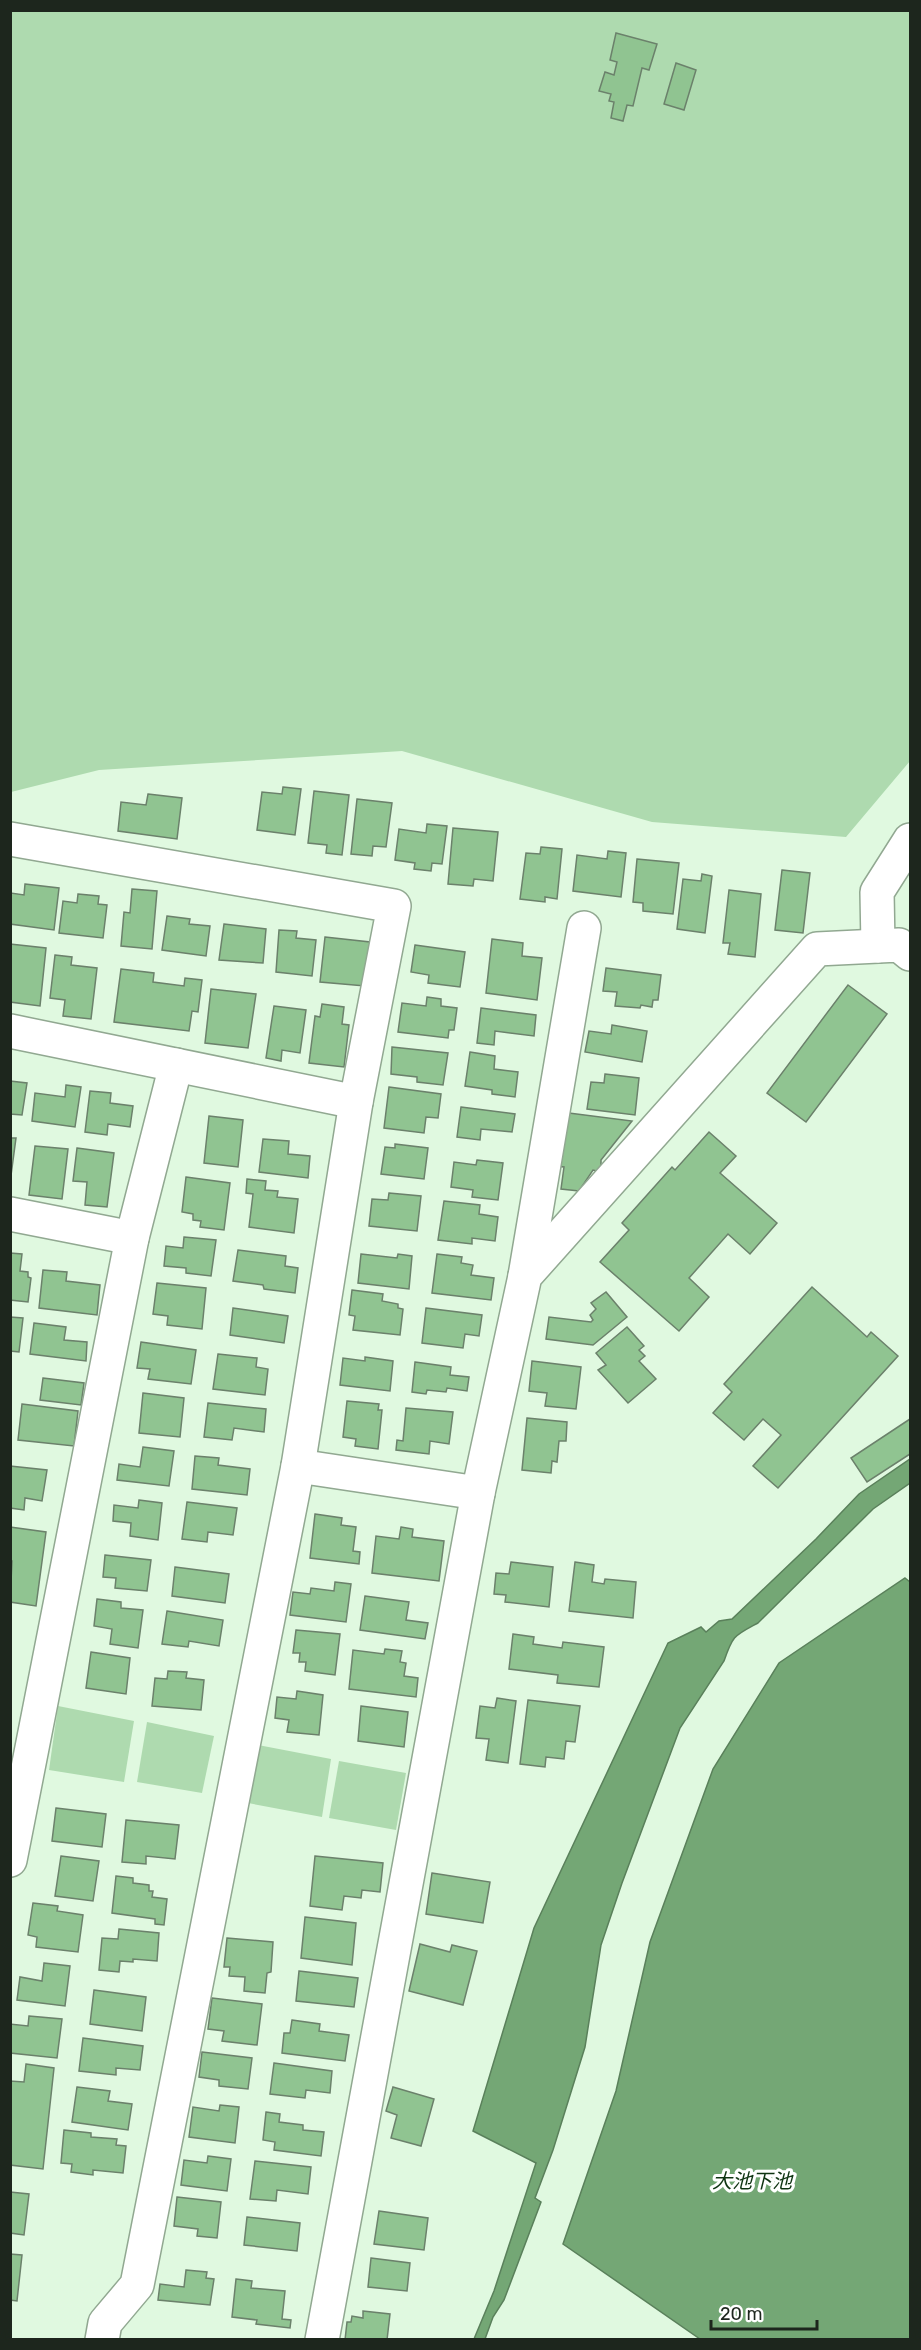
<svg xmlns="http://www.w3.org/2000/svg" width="921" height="2350" viewBox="0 0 921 2350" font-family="Rubik,'Noto Sans JP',sans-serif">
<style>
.green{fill:#aedaaf}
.water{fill:#74a775;stroke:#5a805b;stroke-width:1.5}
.building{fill:#90c491;stroke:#6b816b;stroke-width:1.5}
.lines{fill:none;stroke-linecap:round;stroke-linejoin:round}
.street-casing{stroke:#91a891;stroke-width:36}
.street{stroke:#fff;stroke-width:33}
.labels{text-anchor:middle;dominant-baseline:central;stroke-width:6;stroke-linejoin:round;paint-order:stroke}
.water-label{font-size:20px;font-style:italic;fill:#0f3412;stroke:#fff}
</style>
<rect width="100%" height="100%" fill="#e0f9e0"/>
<g class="green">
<path d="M11,11H910V761L846,837L652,822L402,751L99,770L11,792Z"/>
<path d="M58,1706L134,1721L124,1782L49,1770Z"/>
<path d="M147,1722L214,1736L202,1793L137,1782Z"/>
<path d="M258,1745L331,1759L322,1817L248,1803Z"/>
<path d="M339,1761L406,1773L396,1830L329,1818Z"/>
</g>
<g class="water">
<path d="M910,1459V1483L873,1509L758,1623C734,1636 733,1635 724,1661L680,1728L622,1883L601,1945L585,2047L553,2150L535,2198L541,2202L504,2300L493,2317L485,2339H474L494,2291L536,2163L473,2131L534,1928L668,1643L701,1627L706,1632L719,1621L732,1619L816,1539L859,1494Z"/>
<path d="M905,1578L910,1582V2339H700L563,2244L616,2091L650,1942L713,1769L779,1663Z"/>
</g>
<g class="building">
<path d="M616,33L657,44L649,70L642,68L633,106L627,105L623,121L611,118L614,102L609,101L611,94L599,91L605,72L614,75L617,62L610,60Z"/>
<path d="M676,63L696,70L684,110L664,104Z"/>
<path d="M283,787L301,789L295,835L257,830L262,792L282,794Z"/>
<path d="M314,791L349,795L342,855L326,853L327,845L308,843Z"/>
<path d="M148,794L182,798L177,839L118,831L121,802L146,805Z"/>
<path d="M357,799L392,803L386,847L373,846L372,856L351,854Z"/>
<path d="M427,824L447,826L442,864L432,863L431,871L414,869L415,863L395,860L399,829L426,833Z"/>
<path d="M453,828L498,832L493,881L474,879L473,886L448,884Z"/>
<path d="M541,847L562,849L557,899L545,897V902L520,899L526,853L540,854Z"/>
<path d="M608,851L626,853L621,897L573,891L577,855L607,859Z"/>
<path d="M637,859L679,863L673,914L643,911V903L633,902Z"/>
<path d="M782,870L810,873L803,933L775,930Z"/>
<path d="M702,874L712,876L705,933L677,929L683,879L701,881Z"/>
<path d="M25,884L59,888L54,930L10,924L11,893L24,895Z"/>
<path d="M132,889L157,891L152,949L121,946L124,912L130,913Z"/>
<path d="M729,890L761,894L755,957L728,954L730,943H723Z"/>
<path d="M78,894L99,896L98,904L107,905L103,938L59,933L63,901L77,903Z"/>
<path d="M167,916L190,919L189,924L210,926L206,956L162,950Z"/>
<path d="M224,924L266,929L263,963L219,960Z"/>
<path d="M279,930L297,931L296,938L316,940L312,976L276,972Z"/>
<path d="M325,937L370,942L365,986L320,982Z"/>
<path d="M492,939L523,943L522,956L542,958L537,1000L486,993Z"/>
<path d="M10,944L46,948L40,1006L10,1002Z"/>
<path d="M415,945L465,952L460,987L428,983L429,975L411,972Z"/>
<path d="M55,955L72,957L71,965L97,968L91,1019L63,1016L65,1000L50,998Z"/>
<path d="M606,968L661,975L658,1000H653L652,1007L641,1005L640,1008L615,1006L617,992L603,991Z"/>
<path d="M121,969L154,973L153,982L184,986L185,978L202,980L198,1012L192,1011L189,1031L114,1022Z"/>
<path d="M848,985L887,1014L806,1122L767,1093Z"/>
<path d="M211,989L256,994L248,1048L205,1043Z"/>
<path d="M427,997L441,999V1006L457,1008L454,1030H449L448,1038L398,1032L402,1003L426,1006Z"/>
<path d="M322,1004L344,1007L342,1024L349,1025L344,1067L309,1063L315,1016L320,1017Z"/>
<path d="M274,1006L306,1010L300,1053L282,1050L281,1061L266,1058Z"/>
<path d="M481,1008L536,1015L534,1036L495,1031L494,1045L477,1043Z"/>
<path d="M612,1025L647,1031L642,1062L585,1052L589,1031L611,1034Z"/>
<path d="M392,1047L448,1053L443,1085L417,1082V1077L391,1074Z"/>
<path d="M470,1052L495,1056L494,1069L518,1072L515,1097L492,1094V1090L465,1086Z"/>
<path d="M605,1074L639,1078L635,1115L587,1109L591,1082L604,1083Z"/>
<path d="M10,1081L27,1083L22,1115L10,1114Z"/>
<path d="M66,1085L81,1087L75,1127L32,1121L35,1093L65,1097Z"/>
<path d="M389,1087L441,1094L438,1118L426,1117L424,1133L384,1128Z"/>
<path d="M90,1091L111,1093L110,1103L133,1106L130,1127L108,1124L107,1135L85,1132Z"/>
<path d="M461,1107L515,1114L512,1132L481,1129L480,1140L457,1137Z"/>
<path d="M561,1112L632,1121L601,1160V1172L593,1170L579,1191L561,1189L564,1167L555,1166Z"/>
<path d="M209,1116L243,1120L238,1167L204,1163Z"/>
<path d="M709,1132L736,1156L720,1173L777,1223L750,1254L728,1234L689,1278L709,1297L679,1331L600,1262L629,1230L622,1223L672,1167L675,1170Z"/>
<path d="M10,1138H16L10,1183Z"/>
<path d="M263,1139L289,1141L288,1154L310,1156L308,1178L259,1172Z"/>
<path d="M395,1144L428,1148L424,1179L381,1174L385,1147L395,1148Z"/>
<path d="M35,1146L68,1149L62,1199L29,1195Z"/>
<path d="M77,1148L114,1153L107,1207L85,1205L87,1182L73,1181Z"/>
<path d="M477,1160L503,1163L498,1200L472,1197L473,1190L451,1187L454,1162L476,1165Z"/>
<path d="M186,1177L230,1183L224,1230L200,1227L201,1221L193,1220V1214L182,1212Z"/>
<path d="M247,1179L266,1181L265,1190L278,1191L277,1197L298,1199L294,1233L249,1227L253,1194L246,1193Z"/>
<path d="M389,1193L421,1196L417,1231L369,1226L372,1199L388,1200Z"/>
<path d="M444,1201L480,1205L479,1214L498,1217L495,1241L472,1238V1244L438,1240Z"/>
<path d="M184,1237L216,1240L211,1276L186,1273V1268L164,1266L166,1246L183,1248Z"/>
<path d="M238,1250L286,1256L285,1266L298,1268L295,1293L264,1289L263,1285L233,1281Z"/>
<path d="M10,1253L22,1254L20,1271L28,1272V1277L31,1278L28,1302L10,1300Z"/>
<path d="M361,1254L397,1258L398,1254L412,1256L409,1289L358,1283Z"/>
<path d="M437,1254L462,1257L461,1263L473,1265L471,1275L494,1278L491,1300L432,1293Z"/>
<path d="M43,1270L67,1272L66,1281L100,1285L97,1315L39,1308Z"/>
<path d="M157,1283L206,1288L202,1329L167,1325L168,1316L153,1314Z"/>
<path d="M812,1287L867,1337L871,1332L898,1356L778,1488L753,1466L781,1435L763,1419L744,1440L713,1413L732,1392L724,1384Z"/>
<path d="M352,1290L383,1294L382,1301L398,1304V1308L403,1309L400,1335L353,1330L355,1316L349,1315Z"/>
<path d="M606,1292L627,1317L593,1345L546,1339L549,1317L591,1322L593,1320L590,1315L596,1309L591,1303Z"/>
<path d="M233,1308L288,1316L284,1343L230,1335Z"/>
<path d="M426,1308L482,1315L479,1336L465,1334L463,1348L422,1343Z"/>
<path d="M10,1317L23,1318L19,1352L10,1351Z"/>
<path d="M34,1323L66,1327L64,1340L87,1342L86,1361L30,1354Z"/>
<path d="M627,1327L644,1346L639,1350L645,1356L639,1361L656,1379L628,1403L598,1370L606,1365L596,1353Z"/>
<path d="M141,1342L196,1350L191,1384L148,1379L150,1369L137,1368Z"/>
<path d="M218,1354L257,1358L256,1367L268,1369L265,1395L213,1389Z"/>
<path d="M365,1357L393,1361L390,1391L340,1385L343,1358L365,1361Z"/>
<path d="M532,1361L581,1367L576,1409L545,1406L547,1393L529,1391Z"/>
<path d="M415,1362L451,1367L450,1375L469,1377L467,1391L447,1388L446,1392L427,1390L426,1394L412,1392Z"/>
<path d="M43,1378L84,1383L81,1405L40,1400Z"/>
<path d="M143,1393L184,1398L180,1437L139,1433Z"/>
<path d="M347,1401L379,1404L378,1410H382L378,1449L355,1446L356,1439L343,1437Z"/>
<path d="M208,1403L266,1409L264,1432L234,1428L232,1440L204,1437Z"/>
<path d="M22,1404L78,1411L74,1446L18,1440Z"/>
<path d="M406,1408L453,1412L449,1444L430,1441L429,1454L396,1450L397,1440L403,1441Z"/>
<path d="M527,1418L567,1422L566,1441H559L557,1462L552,1461L551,1473L522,1470Z"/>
<path d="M910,1419V1454L867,1482L851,1458Z"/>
<path d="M143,1447L174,1451L169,1486L117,1480L119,1464L140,1467Z"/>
<path d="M195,1456L219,1458L218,1465L250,1469L247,1495L192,1489Z"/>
<path d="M10,1466L47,1470L42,1501L25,1498L24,1510L10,1508Z"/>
<path d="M139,1500L162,1503L158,1540L130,1536L131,1523L113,1521L114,1505L138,1508Z"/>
<path d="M187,1502L237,1508L233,1535L208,1532L207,1542L182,1539Z"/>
<path d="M315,1514L342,1518L341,1525L356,1527L353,1551L360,1552L359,1564L310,1558Z"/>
<path d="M10,1527L46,1532L36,1606L10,1602L12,1561H10Z"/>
<path d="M401,1527L413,1529L412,1537L444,1541L439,1581L372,1573L376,1536L399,1539Z"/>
<path d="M105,1555L151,1560L147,1591L115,1588L116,1578L103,1577Z"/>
<path d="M511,1562L553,1567L549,1607L505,1602L506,1595L494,1594L496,1573L509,1574Z"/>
<path d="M575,1562L594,1565L592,1582L604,1584L605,1579L636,1582L633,1618L569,1611Z"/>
<path d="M175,1567L229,1574L225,1603L172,1596Z"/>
<path d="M335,1582L351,1584L346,1622L290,1615L293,1592L310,1594L311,1588L334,1591Z"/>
<path d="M365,1596L409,1602L406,1620L428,1623L425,1639L360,1630Z"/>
<path d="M97,1599L121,1602V1608L143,1610L138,1648L110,1644L112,1629L94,1626Z"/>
<path d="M167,1611L223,1620L219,1646L189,1641L188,1647L162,1644Z"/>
<path d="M296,1630L340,1634L335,1675L305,1671L306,1662H299L300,1653H293Z"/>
<path d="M513,1634L534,1637L533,1644L562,1648L563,1642L604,1647L599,1687L557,1683L558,1675L509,1669Z"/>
<path d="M385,1649L402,1651L400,1662L406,1663L404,1676L418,1678L416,1697L349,1689L353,1650L384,1654Z"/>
<path d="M91,1652L130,1658L126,1694L86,1688Z"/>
<path d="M168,1671L187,1672L186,1678L204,1680L201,1710L152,1706L155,1678L167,1679Z"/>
<path d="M297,1691L323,1695L319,1735L287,1732L289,1720L275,1718L277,1697L296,1699Z"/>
<path d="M497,1698L516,1701L508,1763L486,1760L489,1739L476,1738L480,1706L495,1708Z"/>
<path d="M528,1700L580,1706L575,1742L566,1741L564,1759L546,1757L545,1767L520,1764Z"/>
<path d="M361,1706L408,1712L404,1747L358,1741Z"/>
<path d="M56,1808L106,1814L102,1847L52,1841Z"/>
<path d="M126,1820L179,1825L175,1859L146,1856V1864L122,1862Z"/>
<path d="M61,1856L99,1861L93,1901L55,1896Z"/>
<path d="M315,1856L383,1863L380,1892L362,1890L361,1898L344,1896L342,1910L310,1906Z"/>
<path d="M432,1873L490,1882L483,1923L426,1914Z"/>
<path d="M116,1876L133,1878V1883L149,1885V1891H153L152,1897L167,1899L164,1925L155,1924V1919L112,1913Z"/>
<path d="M33,1903L58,1906L57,1911L83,1915L78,1952L36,1947L37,1937L28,1935Z"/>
<path d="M305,1917L356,1923L352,1965L301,1958Z"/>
<path d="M119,1929L159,1933L157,1961L133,1959V1962L120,1961L119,1972L99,1970L102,1938L118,1939Z"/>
<path d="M227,1938L273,1942L271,1972L267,1973L265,1993L244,1991L245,1977L229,1976L230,1967H224Z"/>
<path d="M420,1944L450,1952L452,1945L477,1951L463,2005L409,1991Z"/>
<path d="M44,1963L70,1966L65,2006L17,2000L20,1977L42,1981Z"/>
<path d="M299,1971L358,1978L354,2007L296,2001Z"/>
<path d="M94,1990L146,1997L142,2031L90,2024Z"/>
<path d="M212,1998L262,2004L257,2045L222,2041L224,2031L208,2029Z"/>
<path d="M29,2016L62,2019L57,2058L10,2053V2024L28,2026Z"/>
<path d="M292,2020L320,2024L319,2031L349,2035L345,2061L282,2053L284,2033H290Z"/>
<path d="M83,2038L143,2046L140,2070L116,2068V2075L79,2071Z"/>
<path d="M202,2052L252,2058L248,2089L219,2086V2080L199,2077Z"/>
<path d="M274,2063L332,2071L330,2093L306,2090L305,2098L270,2094Z"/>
<path d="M26,2064L54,2068L43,2169L10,2165V2081L24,2082Z"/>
<path d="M77,2087L110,2091L108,2101L132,2104L128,2130L72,2122Z"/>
<path d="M393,2087L434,2099L421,2146L391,2138L397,2115L386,2111Z"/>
<path d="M220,2105L239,2107L235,2143L189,2137L193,2107L219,2111Z"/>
<path d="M266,2112L280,2114L279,2122L303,2125V2130L324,2132L321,2156L274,2150L275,2142L263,2140Z"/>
<path d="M64,2130L91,2133V2137L117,2139L116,2145L126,2146L123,2173L93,2170V2175L71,2172L72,2164L61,2163Z"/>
<path d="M208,2156L231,2159L227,2191L181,2185L184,2160L207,2163Z"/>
<path d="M255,2161L311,2167L308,2194L277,2190L276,2201L250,2199Z"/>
<path d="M10,2192L29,2194L24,2235L10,2233Z"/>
<path d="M177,2197L221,2202L217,2238L197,2236L198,2229L174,2226Z"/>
<path d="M379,2211L428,2218L424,2250L374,2244Z"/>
<path d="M247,2217L300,2223L297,2251L244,2245Z"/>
<path d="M10,2254L22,2255L17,2301L10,2300Z"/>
<path d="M371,2258L410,2263L407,2291L368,2287Z"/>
<path d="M186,2270L207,2272L206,2278L214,2279L210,2305L158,2300L160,2284L184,2287Z"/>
<path d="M236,2279L252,2281L251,2288L285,2291L282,2319L291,2320L290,2328L256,2324L257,2320L232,2317Z"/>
<path d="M363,2311L390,2314L387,2340H345L347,2322H351L352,2316L363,2318Z"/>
</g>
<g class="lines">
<defs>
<g id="street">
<path d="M10,839L394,906L356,1102L298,1466L137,2285L105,2323L102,2340"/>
<path d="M878,946L877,892L910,840"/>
<path d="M10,1031L356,1102"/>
<path d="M10,1214L132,1238"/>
<path d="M525,1276L584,928"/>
<path d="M298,1466L478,1493"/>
<path d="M10,1860L132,1238L176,1065"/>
<path d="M322,2340L478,1493L525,1276L817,949L899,945L910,954"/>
</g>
</defs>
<use href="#street" class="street-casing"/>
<use href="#street" class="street"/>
</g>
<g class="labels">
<g class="water-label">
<text x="752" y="2181">大池下池</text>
</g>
</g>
<rect width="921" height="2350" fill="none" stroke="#1d261d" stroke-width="24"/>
<path d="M711 2320v9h106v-9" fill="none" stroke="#1d261d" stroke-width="3"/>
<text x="720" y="2320" font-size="18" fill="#1d261d" stroke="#ffffff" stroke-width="4.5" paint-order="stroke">20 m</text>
</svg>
